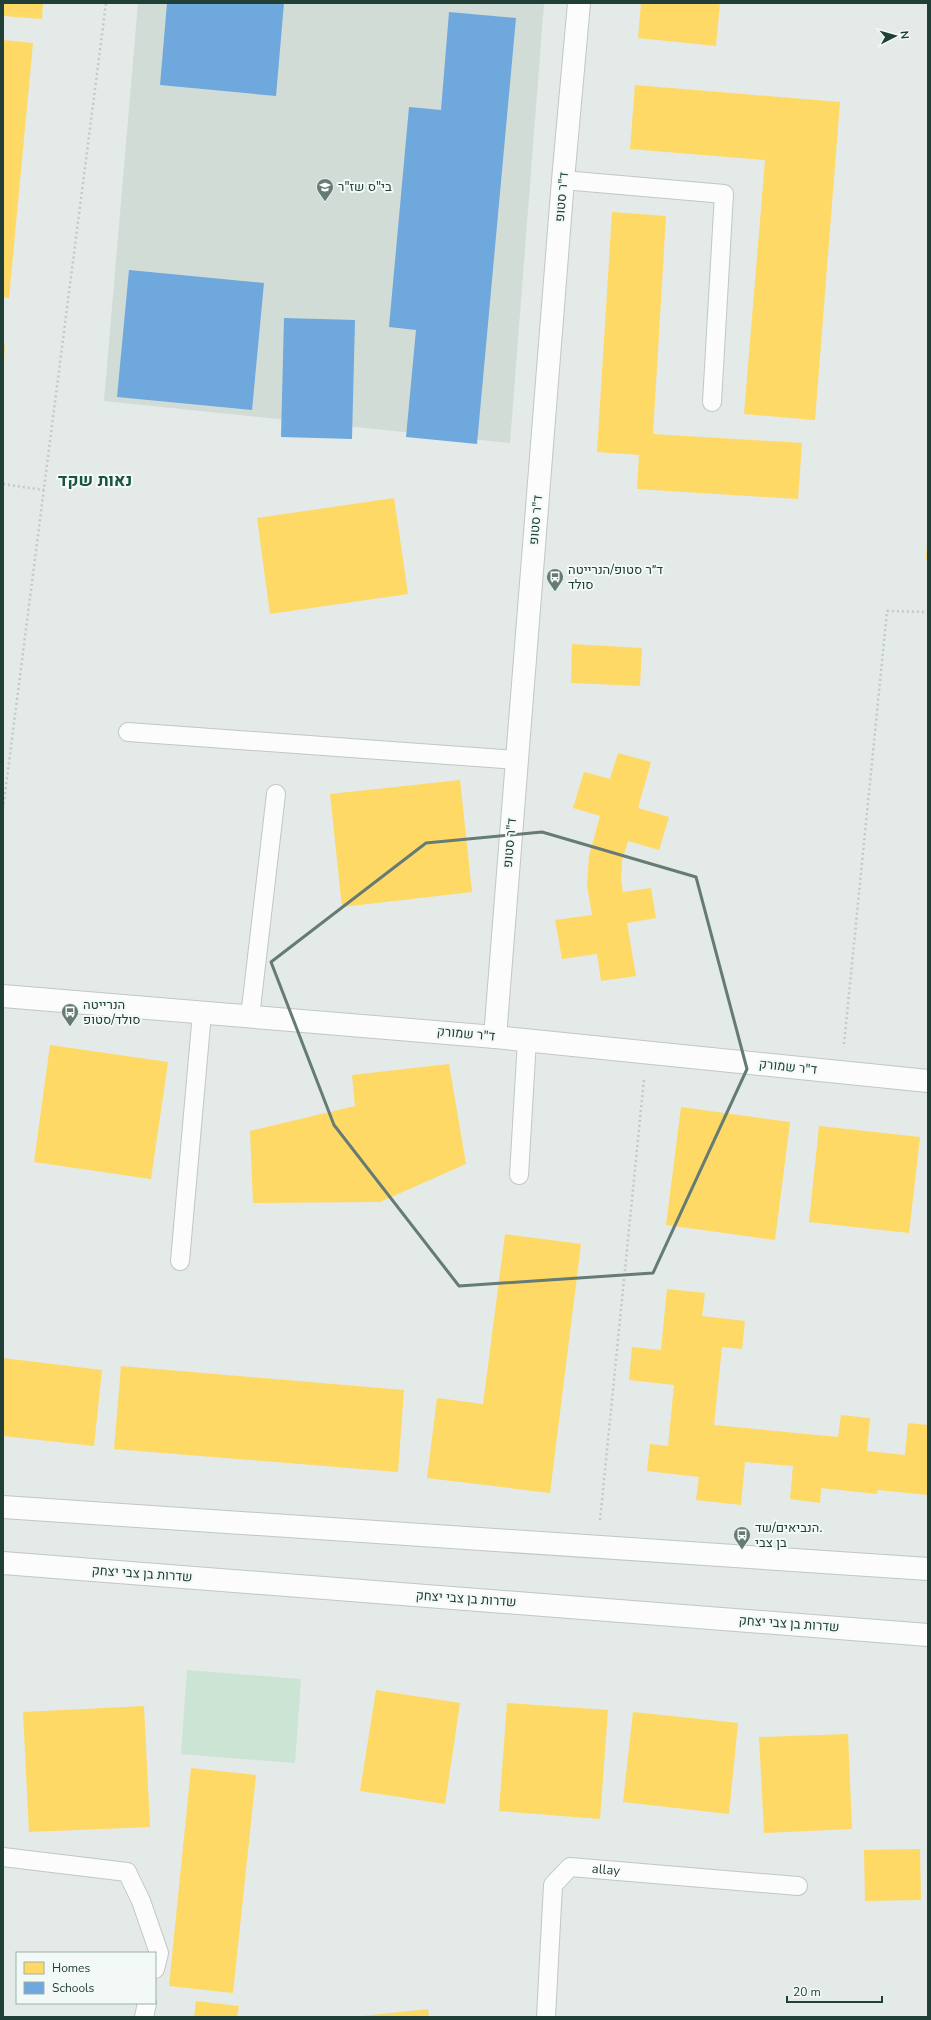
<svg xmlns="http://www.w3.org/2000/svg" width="931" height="2020" viewBox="0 0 931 2020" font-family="'Nunito Sans',Heebo,sans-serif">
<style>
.built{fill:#d1dcd7}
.green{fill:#cce4d3}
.homes{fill:#ffd966}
.schools{fill:#6fa8dc}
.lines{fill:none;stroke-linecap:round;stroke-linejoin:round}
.service-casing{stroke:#c1c7c4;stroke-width:20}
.minor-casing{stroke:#c1c7c4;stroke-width:24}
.secondary-casing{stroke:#bfc8c4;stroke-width:24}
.path{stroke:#c1cac7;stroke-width:2.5;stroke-dasharray:2 3;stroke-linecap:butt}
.service{stroke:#fbfcfb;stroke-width:18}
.minor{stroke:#fbfcfb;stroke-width:22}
.secondary{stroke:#fbfcfb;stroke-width:22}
.marked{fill:none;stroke:#657b75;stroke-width:3;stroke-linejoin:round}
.labels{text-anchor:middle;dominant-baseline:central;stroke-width:4;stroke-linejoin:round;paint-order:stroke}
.poi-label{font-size:13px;fill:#203f37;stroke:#f2f9f6;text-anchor:start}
.street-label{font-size:13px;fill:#203f37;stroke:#f2f9f6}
.district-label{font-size:17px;font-weight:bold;fill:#1a5346;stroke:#f2f9f6}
</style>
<rect width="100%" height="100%" fill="#e4eae7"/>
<path class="built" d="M138,3H544L510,443L104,401Z"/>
<path class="green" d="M187,1670L301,1679L295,1763L181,1754Z"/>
<g class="homes">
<path d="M3,3H43L42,19L3,16Z"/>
<path d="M641,3H720L716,46L638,38Z"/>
<path d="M3,40L33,43L9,298L3,297Z"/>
<path d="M635,85L840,102L815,420L744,414L765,160L630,149Z"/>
<path d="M612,212L666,216L653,434L802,443L798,499L637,489L639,455L597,452Z"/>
<path d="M3,345H5L4,361H3Z"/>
<path d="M394,498L408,594L270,614L257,518Z"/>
<path d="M927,544H928V559H926Z"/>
<path d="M572,644L642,648L640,686L571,683Z"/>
<path d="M618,753L651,762L638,808L669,817L659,850L628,841L622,861L621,880L623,892L651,888L656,918L627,923L636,976L601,981L597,954L562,959L555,920L592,915L587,885L589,856L600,816L573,808L584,772L610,779Z"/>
<path d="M460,780L472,892L342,907L330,794Z"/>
<path d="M50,1045L168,1062L151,1179L34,1162Z"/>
<path d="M449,1064L466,1164L380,1202L253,1203L250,1131L355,1106L352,1075Z"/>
<path d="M681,1107L790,1122L775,1240L666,1225Z"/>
<path d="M819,1126L920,1137L909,1233L809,1222Z"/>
<path d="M505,1234L581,1244L550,1493L427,1478L437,1398L483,1404Z"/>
<path d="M667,1289L705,1293L702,1316L745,1321L742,1349L722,1347L714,1425L838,1437L841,1415L870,1418L867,1451L905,1455L908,1423L928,1425V1495L878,1490L877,1494L821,1488L820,1503L790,1499L793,1466L745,1462L741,1505L696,1500L699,1477L647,1471L650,1444L668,1446L674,1385L629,1380L632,1347L661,1350Z"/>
<path d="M3,1358L102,1370L94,1446L3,1436Z"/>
<path d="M121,1366L404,1390L398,1472L114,1449Z"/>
<path d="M376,1690L460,1703L445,1804L360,1791Z"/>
<path d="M507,1703L608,1710L600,1819L499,1811Z"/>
<path d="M144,1706L150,1827L29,1832L23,1712Z"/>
<path d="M633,1712L738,1723L729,1814L623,1802Z"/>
<path d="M848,1734L852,1829L764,1833L759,1737Z"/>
<path d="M191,1768L256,1775L233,1993L169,1986Z"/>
<path d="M920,1849L921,1900L865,1901L864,1850Z"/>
<path d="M196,2001L239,2006L237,2017H194Z"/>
<path d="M428,2009L429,2017H362V2016Z"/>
</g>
<g class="schools">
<path d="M167,3H284L276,96L160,85Z"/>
<path d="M449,12L516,18L477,444L406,437L416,330L389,327L409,107L441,110Z"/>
<path d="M129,270L264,283L252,410L117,397Z"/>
<path d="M284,318L355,320L352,439L281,437Z"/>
</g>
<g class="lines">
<defs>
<g id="service">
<path d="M563,180L724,194L712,402"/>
<path d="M128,732L517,760"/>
<path d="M250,1017L276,794"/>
<path d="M519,1175L527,1040"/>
<path d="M180,1261L202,1013"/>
<path d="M3,1857L127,1872L141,1901L159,1953L155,1969"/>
<path d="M144,2017L147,2003"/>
<path id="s1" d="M546,2017L553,1885L570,1867L798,1886"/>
</g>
<g id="minor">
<path d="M3,996L495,1037L928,1081"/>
<path d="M495,1037L563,180L579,3"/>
</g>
<g id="secondary">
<path d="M3,1507L928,1569"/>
<path d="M3,1563L928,1635"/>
</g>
</defs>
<use href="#service" class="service-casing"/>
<use href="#minor" class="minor-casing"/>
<use href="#secondary" class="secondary-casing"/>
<g class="path">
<path d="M3,484L44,490"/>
<path d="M3,809L106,3"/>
<path d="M844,1044L887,611L928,612"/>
<path d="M600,1520L644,1079"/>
</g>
<use href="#service" class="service"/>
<use href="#minor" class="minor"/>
<use href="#secondary" class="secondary"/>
</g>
<path class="marked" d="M542,832L696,877L747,1069L653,1273L459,1286L334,1125L271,962L426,843Z"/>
<defs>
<symbol id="school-pin" viewBox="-11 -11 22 30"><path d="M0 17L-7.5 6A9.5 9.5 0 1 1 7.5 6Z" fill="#657b75" stroke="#f2f9f6"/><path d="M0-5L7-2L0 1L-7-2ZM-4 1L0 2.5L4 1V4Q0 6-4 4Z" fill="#fff"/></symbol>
<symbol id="bus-pin" viewBox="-11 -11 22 30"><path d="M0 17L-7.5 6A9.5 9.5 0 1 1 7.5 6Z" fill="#657b75" stroke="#f2f9f6"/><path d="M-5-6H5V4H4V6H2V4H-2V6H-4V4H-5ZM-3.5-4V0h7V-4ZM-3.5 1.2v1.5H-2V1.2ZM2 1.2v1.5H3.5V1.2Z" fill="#fff"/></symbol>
</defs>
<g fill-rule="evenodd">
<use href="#school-pin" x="315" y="177" width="20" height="27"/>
<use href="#bus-pin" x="545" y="567" width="20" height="27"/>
<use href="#bus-pin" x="60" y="1002" width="20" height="27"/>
<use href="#bus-pin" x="732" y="1525" width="20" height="27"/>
</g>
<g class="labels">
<g class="poi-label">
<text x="338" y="187">בי"ס שז"ר</text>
<text x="568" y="570">ד״ר סטופ/הנרייטה<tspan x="568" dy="15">סולד</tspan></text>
<text x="83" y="1005">הנרייטה<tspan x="83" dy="15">סולד/סטופ</tspan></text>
<text x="755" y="1528">הנביאים/שד.<tspan x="755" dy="15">בן צבי</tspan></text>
</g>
<g class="street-label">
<text transform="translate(562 197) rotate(-85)">ד"ר סטופ</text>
<text transform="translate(536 520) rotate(-85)">ד"ר סטופ</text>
<text transform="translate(510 843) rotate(-85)">ד"ר סטופ</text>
<text transform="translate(466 1034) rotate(5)">ד"ר שמורק</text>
<text transform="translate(788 1067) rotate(6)">ד"ר שמורק</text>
<text transform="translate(142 1574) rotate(4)">שדרות בן צבי יצחק</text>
<text transform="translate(466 1599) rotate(4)">שדרות בן צבי יצחק</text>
<text transform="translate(789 1624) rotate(4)">שדרות בן צבי יצחק</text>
<text stroke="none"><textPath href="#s1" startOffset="193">allay</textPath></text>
</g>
<g class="district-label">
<text x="95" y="480">נאות שקד</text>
</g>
</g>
<rect width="931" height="2020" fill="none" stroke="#203f37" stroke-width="8"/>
<rect x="16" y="1952" width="140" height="52" fill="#f2f9f6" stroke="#9eafaa"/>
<rect x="24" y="1962" width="20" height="12" fill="#ffd966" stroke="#9eafaa"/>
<text x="52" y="1972" font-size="12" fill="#203f37">Homes</text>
<rect x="24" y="1982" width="20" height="12" fill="#6fa8dc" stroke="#9eafaa"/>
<text x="52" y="1992" font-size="12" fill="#203f37">Schools</text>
<g transform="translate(895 36) rotate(84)" stroke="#f2f9f6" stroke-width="3" paint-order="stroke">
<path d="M0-3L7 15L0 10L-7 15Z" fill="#203f37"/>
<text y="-6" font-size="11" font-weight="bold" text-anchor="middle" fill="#203f37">N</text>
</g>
<path d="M787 1996v6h95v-6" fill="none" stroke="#203f37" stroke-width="2"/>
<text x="793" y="1996" font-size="12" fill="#203f37" stroke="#f2f9f6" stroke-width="3" paint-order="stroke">20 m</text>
</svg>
